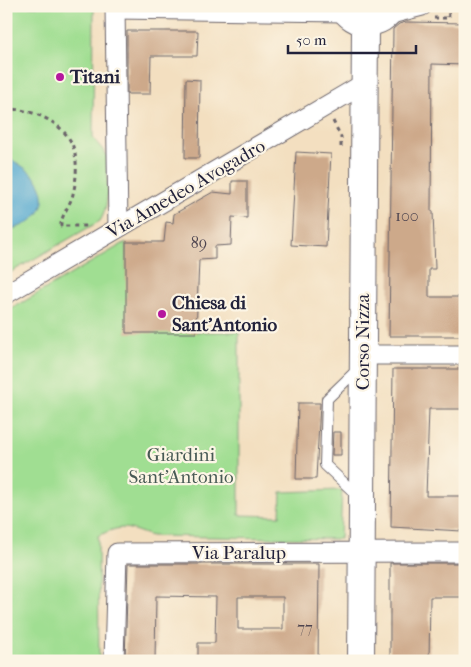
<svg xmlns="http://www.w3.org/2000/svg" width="471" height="667" viewBox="0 0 471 667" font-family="'IM FELL French Canon',serif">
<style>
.green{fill:#a0de92;stroke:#618066}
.water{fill:#53a9d0;stroke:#3a6686}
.building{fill:#cda98a;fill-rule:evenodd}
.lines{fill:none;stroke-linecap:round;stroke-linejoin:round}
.lane-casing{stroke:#6b646a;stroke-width:12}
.street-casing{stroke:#6b646a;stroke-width:21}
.secondary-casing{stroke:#6b646a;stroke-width:28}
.path{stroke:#6b646a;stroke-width:3;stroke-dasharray:4 4;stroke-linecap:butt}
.lane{stroke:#fff;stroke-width:10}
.street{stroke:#fff;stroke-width:19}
.secondary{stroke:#fff;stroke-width:26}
.poi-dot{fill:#b5179e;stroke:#fcf5e5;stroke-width:2}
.labels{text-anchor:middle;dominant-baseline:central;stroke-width:4.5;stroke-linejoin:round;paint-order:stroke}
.number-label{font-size:16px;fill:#4d444f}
.poi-label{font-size:19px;font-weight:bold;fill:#22223b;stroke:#fcf5e5;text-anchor:start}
.street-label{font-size:19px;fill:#22223b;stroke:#fcf5e5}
.park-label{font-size:19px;fill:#485a55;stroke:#fcf5e5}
</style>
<rect width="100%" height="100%" fill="#fcf5e5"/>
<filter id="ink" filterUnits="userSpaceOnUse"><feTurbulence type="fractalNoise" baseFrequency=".02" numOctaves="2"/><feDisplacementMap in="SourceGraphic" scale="10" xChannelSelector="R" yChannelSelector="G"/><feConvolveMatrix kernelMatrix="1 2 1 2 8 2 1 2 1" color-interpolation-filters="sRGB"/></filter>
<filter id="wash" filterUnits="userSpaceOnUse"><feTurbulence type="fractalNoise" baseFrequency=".0096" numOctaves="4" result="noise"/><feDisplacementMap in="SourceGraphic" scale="20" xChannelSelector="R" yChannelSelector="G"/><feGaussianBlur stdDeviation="1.12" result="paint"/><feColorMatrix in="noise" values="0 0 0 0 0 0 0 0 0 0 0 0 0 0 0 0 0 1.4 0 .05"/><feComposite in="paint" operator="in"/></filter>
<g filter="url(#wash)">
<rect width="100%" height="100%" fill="#f3dfc0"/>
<g class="green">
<path d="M6,6H94L93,138L107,155C107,174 111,204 100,221L6,275Z"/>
<path d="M126,242L127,332H239V515L280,516L281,492L342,490L340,539L151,536C125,527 123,524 98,536L99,661H6V312Z"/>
</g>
<path class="water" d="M6,157C18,163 32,171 39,183C53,209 30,227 6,230Z"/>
<g id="blocks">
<g class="building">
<path d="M406,22L465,23V65L432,64L431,211H433L435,269H429V297H465V336H389L393,29L399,24Z"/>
<path d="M127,31H198L197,56H151L150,94H127Z"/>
<path d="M186,79L200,80L199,158H185Z"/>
<path d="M296,152L331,154L326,247L291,245Z"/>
<path d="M232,181H247V218L232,217L231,245L215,246V259L199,260L196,333H126V242H164L166,222L173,223L174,214L213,192L232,194Z"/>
<path d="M393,369H465V409H429L426,496H464L462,531L391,527Z"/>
<path d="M298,403H320L316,479H296Z"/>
<path d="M333,432H341V455H332Z"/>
<path d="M390,563H465V597H430L429,661H390Z"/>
<path d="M128,564H319L318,661H198V643H215L216,597L156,596L155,661H125ZM238,597H283V629H238Z"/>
</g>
</g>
</g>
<g filter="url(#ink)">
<use href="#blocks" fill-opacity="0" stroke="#6b646a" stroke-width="1"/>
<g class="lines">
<defs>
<path id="lane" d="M358,496L325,465L327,399L358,369"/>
<g id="street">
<path d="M115,6L118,228"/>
<path d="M115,9L345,12"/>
<path d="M387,15L422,6"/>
<path d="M6,294L365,83"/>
<path d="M363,355H465"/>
<path d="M114,661L117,553L465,552"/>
</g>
<g id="secondary">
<path d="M342,6C353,27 382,29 393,6"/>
<path d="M361,661L365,23"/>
</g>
</defs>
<use href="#lane" class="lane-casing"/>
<use href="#street" class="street-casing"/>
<use href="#secondary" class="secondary-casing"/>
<g class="path">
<path d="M434,18H449L448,6"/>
<path d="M6,109C29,108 62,121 72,144C78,158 77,178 73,194C71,204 60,217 61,226H86"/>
<path d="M333,121L341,137V151"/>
<path d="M7,226L8,247"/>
</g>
<use href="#lane" class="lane"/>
<use href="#street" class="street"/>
<use href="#secondary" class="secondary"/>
</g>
</g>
<g class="poi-dot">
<circle cx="60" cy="77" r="5"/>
<circle cx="162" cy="314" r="5"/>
</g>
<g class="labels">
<g class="number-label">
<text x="407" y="215">100</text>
<text x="199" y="242">89</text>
<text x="305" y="627">77</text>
</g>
<g class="poi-label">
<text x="70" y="77">Titani</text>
<text x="172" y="303">Chiesa di<tspan x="172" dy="22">Sant'Antonio</tspan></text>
</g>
<g class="street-label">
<text transform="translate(186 189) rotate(-30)">Via Amedeo Avogadro</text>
<text transform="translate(363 342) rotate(-90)">Corso Nizza</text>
<text x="239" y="553">Via Paralup</text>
</g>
<g class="park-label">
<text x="181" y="455">Giardini<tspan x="181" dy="22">Sant'Antonio</tspan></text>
</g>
</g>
<rect width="471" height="667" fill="none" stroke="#fcf5e5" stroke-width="25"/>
<path d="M288 45v8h128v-8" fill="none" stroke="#22223b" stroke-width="2.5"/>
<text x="296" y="45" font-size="15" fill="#22223b" stroke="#fcf5e5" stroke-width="4" paint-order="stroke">50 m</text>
</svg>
